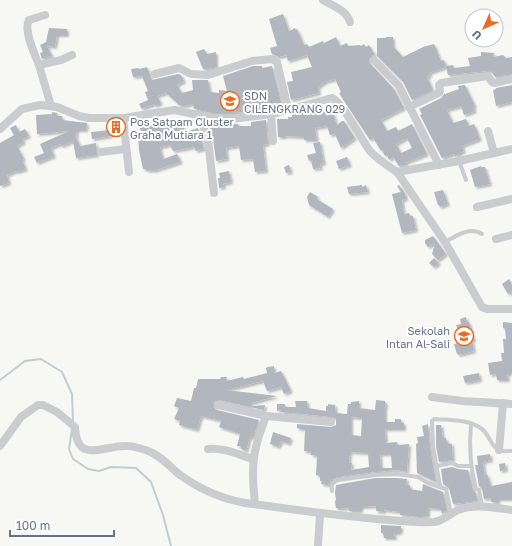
<svg xmlns="http://www.w3.org/2000/svg" width="512" height="546" viewBox="0 0 512 546" font-family="'Golos Text',sans-serif">
<style>
.lines{fill:none;stroke-linecap:round;stroke-linejoin:round}
.stream{stroke:#c3ccd2;stroke-width:2}
.building{fill:#b2b7bf;fill-rule:evenodd;filter:url(#shadow)}
.lane{stroke:#caccd0;stroke-width:4}
.street{stroke:#caccd0;stroke-width:8}
.labels{text-anchor:middle;dominant-baseline:central;stroke-width:4;stroke-linejoin:round;paint-order:stroke}
.poi-label{font-size:11px;fill:#657387;stroke:#fff;text-anchor:start}
</style>
<defs>
<filter id="shadow"><feDropShadow dx="2" dy="2" stdDeviation="1" flood-color="#0004"/></filter>
</defs>
<rect width="100%" height="100%" fill="#f7f8f4"/>
<g class="lines">
<g class="stream">
<path d="M0,380L25,361L41,359L62,372L72,394L73,421"/>
<path d="M72,429L69,449L73,459L88,469L99,471L111,467L136,468L151,482L163,515L171,546"/>
</g>
</g>
<g class="building">
<path d="M283,14L289,31L295,28L296,30L297,29L304,45L307,44L309,47L323,41L324,43L336,37L340,46L347,43L348,46L360,45L361,46L364,44L366,47L369,45L375,55L370,56L369,62L394,89L404,108L381,120L387,131L396,127L398,131L412,124L427,154L405,163L406,165L399,166L393,157L389,160L387,155L385,156L382,150L381,151L373,138L370,140L344,101L339,93L341,92L335,79L325,82L318,87L319,93L291,100L287,82L293,81L291,72L312,67L307,55L288,61L286,55L279,57L272,54L270,48L277,46L269,19ZM407,138L412,148L401,153L396,144Z"/>
<path d="M49,28L67,29V35H57L55,47L47,46L52,56L42,59L40,53L43,52L40,45L46,42Z"/>
<path d="M386,37H393V46L403,57L423,47L434,44L441,61L444,60L446,66L453,65L454,68L470,66L468,58L481,56V52L494,53L493,57L503,55L506,58L512,57V74L495,77L491,71H487L448,75L446,67L429,73L430,76L427,77L433,90L412,100L403,82L377,56V38H386Z"/>
<path d="M204,49L207,54L216,52V67L207,69H203L196,52Z"/>
<path d="M253,66H262V68L272,66L282,106L272,109L232,113H212L194,109L193,104L184,106L179,105L166,93L157,96L161,103L155,106L154,104L142,109L139,104L148,100L145,92L148,91L142,76L133,77L131,69L139,68V69L147,67L152,80L178,74L181,75L184,81L177,85L182,93L193,90L192,80H208L210,92L219,93V90L227,91L223,76Z"/>
<path d="M465,85L475,106H473L475,111L464,115L461,106L447,110L453,123L466,119L469,126L474,124L480,139H478V140L462,146L464,151L460,153V154L455,156L454,154L442,158L420,115L422,114L419,109L441,98L445,93V94L459,89L458,86Z"/>
<path d="M512,85V102L496,106L493,90L496,89V88Z"/>
<path d="M318,108V110L325,109L326,116L333,113L337,125L342,121H344L355,138L341,148L335,134L330,135L327,126L315,128L317,140H304V137L285,136V137H278L277,119H288V117H292V115L313,110L312,109Z"/>
<path d="M52,112L57,113V116H62V120L87,123L86,130H77L76,137L80,146L96,143L97,155L76,158L73,141L62,146L60,144L51,148L54,156L37,163L34,157L44,153L40,144L69,131L37,134L36,115L52,114Z"/>
<path d="M163,118L164,121L167,120L168,125L175,124V126L183,124L185,132L198,128L204,149L196,151L194,147L173,151L170,145L160,147L163,159L177,154L181,162L153,171V170L147,171V169H143L139,150L138,136L142,135L139,125Z"/>
<path d="M266,120L268,144L263,145L266,171L255,172L253,159L241,160L239,146L226,148L227,159L216,161L213,139L209,123L238,124L239,126H251V122Z"/>
<path d="M16,125L19,132L25,129L29,136L22,139L24,142L17,146L24,159L22,160L26,169L17,172L16,171L7,175L9,183L0,186V143L14,135L10,128Z"/>
<path d="M110,130L111,136L92,139L91,132Z"/>
<path d="M320,142L324,163L320,164L321,168L313,169L311,160L309,161L307,155L316,153L313,143Z"/>
<path d="M347,157L350,165L339,169L336,161Z"/>
<path d="M289,165L291,172L286,173L284,167Z"/>
<path d="M481,166V167H485L490,184L475,187L470,170Z"/>
<path d="M229,171L231,182L223,184L224,187L219,188L218,178H220L219,173Z"/>
<path d="M362,185V187L366,185L368,192L349,194L347,187Z"/>
<path d="M399,185L405,193L406,199L402,200L404,214L409,213L410,216H413L416,230L402,233L392,194L401,192L397,186Z"/>
<path d="M443,190L448,204L440,207L439,205H438L434,192Z"/>
<path d="M310,192L318,197L317,199L333,209L328,217L309,205L307,197Z"/>
<path d="M433,236L446,254L438,260L432,254L435,243L428,247L425,243V240Z"/>
<path d="M434,258L439,263L434,267L429,263Z"/>
<path d="M509,279L512,285V292L508,294L502,284Z"/>
<path d="M466,317L467,322H469L474,340H472L474,351L459,355L458,354H457L454,344L458,343L455,330H458L456,325L461,324L460,319Z"/>
<path d="M503,322L512,323V372H510V374H507L508,380H497L496,374L490,375L488,363L502,361L501,353H504L503,339H506L505,329L503,328Z"/>
<path d="M274,366V373L281,371L291,391L284,394L281,387L267,391L263,381L226,390L277,396L251,403V406L265,405L264,410L219,400H216L213,403V407L217,410L259,420L253,438L250,437L246,451L241,449V446H237L240,434L219,427L221,421L201,416L197,430L179,425L180,421L174,419L179,408L174,406L177,398L191,401L194,388H196L198,379H220L221,377H227L226,381L243,377L244,379L267,373L266,368L268,367Z"/>
<path d="M479,373L480,380L465,383L463,376Z"/>
<path d="M376,400L385,401V403H386L385,408V422H395V419H401V423H404V429H385L386,443L397,442L398,445L409,444L407,472L397,470L375,472L338,477L331,480L328,485L321,484L322,481H320V476L316,475L317,456L311,455V452L304,451L305,430L297,428V424L331,427L336,425V419L332,417L281,412V410L277,411V404H285V407H296L295,401H307L308,408L326,411V406H328V404L335,405L336,413L347,414L348,404H351V402L359,401V408L375,410ZM351,417L362,418L361,436L351,435ZM350,452L368,453L369,467L351,470L352,463H349ZM380,454H391L392,468H381Z"/>
<path d="M428,424L430,447L436,482L417,473L416,444L418,443L417,437L424,436L422,426Z"/>
<path d="M436,425H441L443,438H446L447,443L452,444L453,460L439,462L436,446Z"/>
<path d="M273,432L291,438L289,444L281,441L279,447L270,444Z"/>
<path d="M490,454L491,460L483,462L485,475L487,474L491,486L512,482V499H498V503L491,502V498L484,499L482,489L479,486L475,465H478L477,456Z"/>
<path d="M505,463L506,470L500,471L499,464Z"/>
<path d="M452,467L458,469L468,470L473,490L476,493L477,501L453,504L449,488L443,484L441,469Z"/>
<path d="M375,478H397L407,479L406,485H410V489L422,491L423,484L443,492L447,510L442,514L441,509L428,508V516L420,517L400,515V512L384,510V512L376,511V506L361,507V511H349V508L338,509V508H336L335,501L336,500L335,493L336,485Z"/>
<path d="M381,525L401,526V531H400V533H394L395,538H384L383,533H381Z"/>
</g>
<g class="lines">
<g class="lane">
<path d="M459,161L466,180"/>
<path d="M445,242C456,236 470,226 482,234"/>
<path d="M471,424C469,445 470,467 476,489L479,490L482,506"/>
<path d="M437,466L452,463L458,466H471"/>
<path d="M440,486L433,446L432,421L434,419C449,420 469,419 482,429C489,434 491,447 499,450C503,452 508,451 512,451"/>
<path d="M332,491C331,485 332,482 338,480L375,475L397,474L418,477L428,483L446,489L451,514"/>
</g>
<g class="street">
<path d="M323,0C332,6 347,10 350,22"/>
<path d="M374,60L399,86L439,165"/>
<path d="M39,65C35,55 23,30 29,20L45,15"/>
<path d="M155,74L179,68L191,74L208,75L252,61L272,59L277,62L288,109"/>
<path d="M51,106L39,65L61,60L72,55"/>
<path d="M409,107L439,93L440,91L439,85L441,83L488,76L492,82L494,83L512,79"/>
<path d="M271,114L273,141"/>
<path d="M203,117L204,128L208,140L214,193"/>
<path d="M123,118L129,172"/>
<path d="M0,129L22,109L40,105L57,107L79,116L89,118H123L175,110L211,118L232,119L273,114L332,98C343,103 361,139 370,151C377,159 388,166 397,172L459,161L512,149"/>
<path d="M488,131L494,153"/>
<path d="M101,152L126,149"/>
<path d="M397,172L445,242L482,307L487,309H512"/>
<path d="M477,207L512,199"/>
<path d="M496,239L512,235"/>
<path d="M432,397L462,401L512,404"/>
<path d="M218,405L266,416C263,425 259,434 257,443C251,463 253,484 255,504"/>
<path d="M266,416L331,422"/>
<path d="M0,446L21,417L38,405H43L57,412L75,427C77,466 105,444 128,446C134,446 141,449 146,450C160,455 169,466 180,475C201,490 227,501 253,504C294,510 335,515 376,519C395,520 415,523 434,522C443,521 450,514 458,510C476,503 494,508 512,510"/>
<path d="M208,449C223,447 239,455 253,459"/>
<path d="M499,450L503,403"/>
<path d="M318,546L320,514"/>
</g>
</g>
<defs>
<symbol id="school-ring" viewBox="-11 -11 22 22"><circle r="9.5" fill="#fff" stroke="#e96c23" stroke-width="1.5"/><path d="M0-5L7-2L0 1L-7-2ZM-4 1L0 2.5L4 1V4Q0 6-4 4Z" fill="#e96c23"/></symbol>
<symbol id="building-ring" viewBox="-11 -11 22 22"><circle r="9.5" fill="#fff" stroke="#e96c23" stroke-width="1.5"/><path d="M-4-6H4V6H1V3H-1V6H-4ZM-2.5-4.3h1.7v1.8h-1.7ZM.8-4.3h1.7v1.8H.8ZM-2.5-1h1.7V.8h-1.7ZM.8-1h1.7V.8H.8Z" fill="#e96c23"/></symbol>
</defs>
<g fill-rule="evenodd">
<use href="#school-ring" x="219" y="90" width="22" height="22"/>
<use href="#building-ring" x="105" y="116" width="22" height="22"/>
<use href="#school-ring" x="453" y="325" width="22" height="22"/>
</g>
<g class="labels">
<g class="poi-label">
<text x="244" y="95">SDN<tspan x="244" dy="13">CILENGKRANG 029</tspan></text>
<text x="130" y="121">Pos Satpam Cluster<tspan x="130" dy="13">Graha Mutiara 1</tspan></text>
<text x="450" y="330" text-anchor="end">Sekolah<tspan x="450" dy="13">Intan Al-Sali</tspan></text>
</g>
</g>
<g transform="translate(484 28) rotate(225)"><circle r="19" fill="#ffffff" stroke="#c1c7cf"/>
<path d="M0-3L7 15L0 10L-7 15Z" fill="#e96c23"/>
<text y="-6" font-size="11" font-weight="bold" text-anchor="middle" fill="#657387">U</text>
</g>
<path d="M10 530v6h104v-6" fill="none" stroke="#657387" stroke-width="2"/>
<text x="16" y="530" font-size="12" fill="#657387" stroke="#ffffff" stroke-width="3" paint-order="stroke">100 m</text>
</svg>
